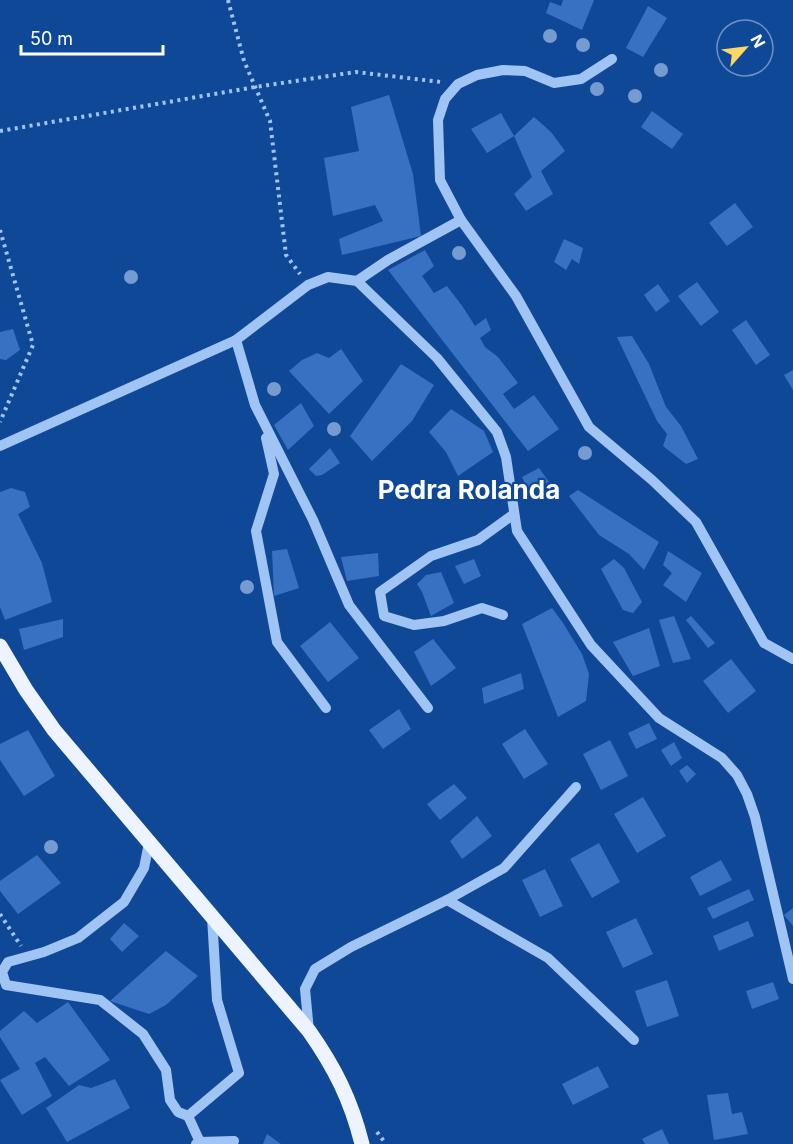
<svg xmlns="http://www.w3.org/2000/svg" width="793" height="1144" viewBox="0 0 793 1144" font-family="Inter,sans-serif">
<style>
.building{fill:#3871c1}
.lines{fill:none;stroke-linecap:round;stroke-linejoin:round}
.path{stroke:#a0c4f4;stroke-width:4;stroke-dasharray:3 4.5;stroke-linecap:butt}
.minor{stroke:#a0c4f4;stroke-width:10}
.major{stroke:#eef4ff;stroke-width:15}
.tree{fill:#759bd0}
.labels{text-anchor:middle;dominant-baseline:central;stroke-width:4.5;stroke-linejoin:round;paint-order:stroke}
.district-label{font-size:26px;font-weight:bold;fill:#fff;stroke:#104898}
</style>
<rect width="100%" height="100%" fill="#104898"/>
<g class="building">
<path d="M563,0H594L582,30L546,13L550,2L561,6Z"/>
<path d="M648,6L667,18L643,57L626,48Z"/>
<path d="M389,95L413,174L421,236L342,255L339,239L383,221L375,205L333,216L324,158L359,151L351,107Z"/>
<path d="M652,111L683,134L672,149L641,127Z"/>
<path d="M501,113L514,136L487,153L471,129Z"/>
<path d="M534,117L551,132L565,151L541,171L553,194L526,211L514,194L532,177L514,136Z"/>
<path d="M735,203L753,227L727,246L709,223Z"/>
<path d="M564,239L583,248L579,264L572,259L566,270L554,262Z"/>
<path d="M425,250L434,266L422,276L434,293L447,286L463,307L475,326L486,318L491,330L480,338L485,347L498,357L518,383L503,394L514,409L534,395L559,429L528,451L388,270Z"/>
<path d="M697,282L719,312L701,326L678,296Z"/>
<path d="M658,284L670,301L656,312L644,295Z"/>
<path d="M746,320L770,355L756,365L732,330Z"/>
<path d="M13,329L20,350L6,360L0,359V332Z"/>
<path d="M632,336L649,364L666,407L681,426L698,459L686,464L663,446L667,434L657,421L617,337Z"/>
<path d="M341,349L363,381L329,414L289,371L302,360L317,353L329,358Z"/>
<path d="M401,364L434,385L412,421L372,461L350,436Z"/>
<path d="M793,370V390L784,375Z"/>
<path d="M301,403L314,426L288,450L274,425Z"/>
<path d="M451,409L484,431L493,452L458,476L446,452L429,432Z"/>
<path d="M330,448L340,463L322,475L316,476L309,469Z"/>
<path d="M539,468L549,482L529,492L522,477Z"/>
<path d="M11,488L25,492L30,507L18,514L42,563L52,602L5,620L0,607V492Z"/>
<path d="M578,490L659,542L644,570L629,554L599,535L569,496Z"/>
<path d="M287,549L299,588L274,596L272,551Z"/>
<path d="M668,551L702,573L686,602L663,585L672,573L663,565Z"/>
<path d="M378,553L379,576L347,581L341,557Z"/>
<path d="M474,559L481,576L464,584L455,566Z"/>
<path d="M614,559L624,568L642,602L633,613L623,610L601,569Z"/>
<path d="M441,572L454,603L431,616L422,592L417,584L426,575Z"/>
<path d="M552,608L563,623L582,654L589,674L586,701L558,717L522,624Z"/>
<path d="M674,616L691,659L673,663L659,620Z"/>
<path d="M691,616L715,643L708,648L686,620Z"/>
<path d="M63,619V637L24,650L19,629Z"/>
<path d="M330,622L359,658L328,682L300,646Z"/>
<path d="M649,628L660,666L633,676L613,642Z"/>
<path d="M433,639L456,668L431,686L414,652Z"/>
<path d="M731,659L756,691L728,713L703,681Z"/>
<path d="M521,673L524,689L484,704L482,688Z"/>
<path d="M399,709L411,729L383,749L369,730Z"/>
<path d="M649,723L657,739L636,749L628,733Z"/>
<path d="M525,729L548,764L524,779L502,744Z"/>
<path d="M28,730L55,776L24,796L0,760V744Z"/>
<path d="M610,740L628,776L601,790L583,754Z"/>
<path d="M674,742L682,758L671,766L661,750Z"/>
<path d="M687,765L696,774L687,783L679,771Z"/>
<path d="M454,784L467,798L440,820L427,804Z"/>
<path d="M643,797L666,836L637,853L614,814Z"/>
<path d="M477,816L492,836L462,859L450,841Z"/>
<path d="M599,843L620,882L592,898L570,859Z"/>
<path d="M37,855L61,883L18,914L0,891V881Z"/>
<path d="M721,860L732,880L700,896L690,877Z"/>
<path d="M545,869L563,906L540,917L522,880Z"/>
<path d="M749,889L754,900L713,919L707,908Z"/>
<path d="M793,908V926L784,915Z"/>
<path d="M636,918L653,954L623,968L606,932Z"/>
<path d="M748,921L754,936L719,951L713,936Z"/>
<path d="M124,923L139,936L122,952L110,939Z"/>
<path d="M166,951L198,976L166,1005L149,1014L110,1001Z"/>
<path d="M667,980L679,1016L647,1027L635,991Z"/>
<path d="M773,982L779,999L752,1009L746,991Z"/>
<path d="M68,1002L110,1060L69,1086L45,1057L35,1063L52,1096L22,1115L0,1080L20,1069L0,1037V1031L24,1011L37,1023Z"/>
<path d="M598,1066L609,1087L573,1105L562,1084Z"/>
<path d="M115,1079L130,1108L67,1142L46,1108L79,1085L91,1088Z"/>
<path d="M728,1093L732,1114L742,1112L748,1134L714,1140L707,1095Z"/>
<path d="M662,1129L669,1144H645L642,1139Z"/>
<path d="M267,1134L281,1144H263Z"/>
</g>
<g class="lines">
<g class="path">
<path d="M228,0L244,61L270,121L286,255L300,274"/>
<path d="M0,131L255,87L356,72L441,82"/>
<path d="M0,230L33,345L0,422"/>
<path d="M0,914L21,946"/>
<path d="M377,1132L386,1144"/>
</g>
<g class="minor">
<path d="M461,220L516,296L589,427L652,480L696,522L764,643L793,659"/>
<path d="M357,281L388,260L461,220L440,180L438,120L445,99L458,84L477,75L503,70L525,71L554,83L581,79L612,59"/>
<path d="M236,340L255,405L313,520L349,605L428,708"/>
<path d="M266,438L274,474L256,531L277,642L326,708"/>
<path d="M0,446L236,340L308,285L328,277L357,281L437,358L497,432L506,457L517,531L591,645L659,718L722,758L737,775L747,794L755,817L793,979"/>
<path d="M503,615L482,608L444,621L414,625L384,616L380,592L431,556L478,540L514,514"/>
<path d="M149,843L144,868L124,902L78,938L44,952L8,962L2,972L6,985L100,1000L143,1034L166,1070L170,1100L178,1112L188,1116"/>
<path d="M447,900L504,868L576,787"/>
<path d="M309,1031L305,989L315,969L351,947L447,900L548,958L634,1040"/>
<path d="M200,1142L188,1116L239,1073L217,1000L212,917"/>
<path d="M196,1144L200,1142L234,1141"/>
</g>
<path class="major" d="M0,646L26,690L54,730L309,1031C335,1068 351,1100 362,1144"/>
</g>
<g class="tree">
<circle cx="550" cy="36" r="7"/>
<circle cx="583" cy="45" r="7"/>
<circle cx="661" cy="70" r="7"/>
<circle cx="597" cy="89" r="7"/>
<circle cx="635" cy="96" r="7"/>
<circle cx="459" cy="253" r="7"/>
<circle cx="131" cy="277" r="7"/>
<circle cx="274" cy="389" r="7"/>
<circle cx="334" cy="429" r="7"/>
<circle cx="585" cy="453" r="7"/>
<circle cx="247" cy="587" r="7"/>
<circle cx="51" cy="847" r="7"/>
</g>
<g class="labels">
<g class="district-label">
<text x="469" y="489">Pedra Rolanda</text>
</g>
</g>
<g transform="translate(745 48) rotate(62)"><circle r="28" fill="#104898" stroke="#7091c1" stroke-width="1.5"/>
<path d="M0-4.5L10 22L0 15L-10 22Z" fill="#ffd664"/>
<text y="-9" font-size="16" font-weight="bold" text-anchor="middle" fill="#ffffff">N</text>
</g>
<path d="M21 45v9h142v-9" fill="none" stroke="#ffffff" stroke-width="3"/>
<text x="30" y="45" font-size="18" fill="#ffffff" stroke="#104898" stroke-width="4.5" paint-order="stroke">50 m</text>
</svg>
